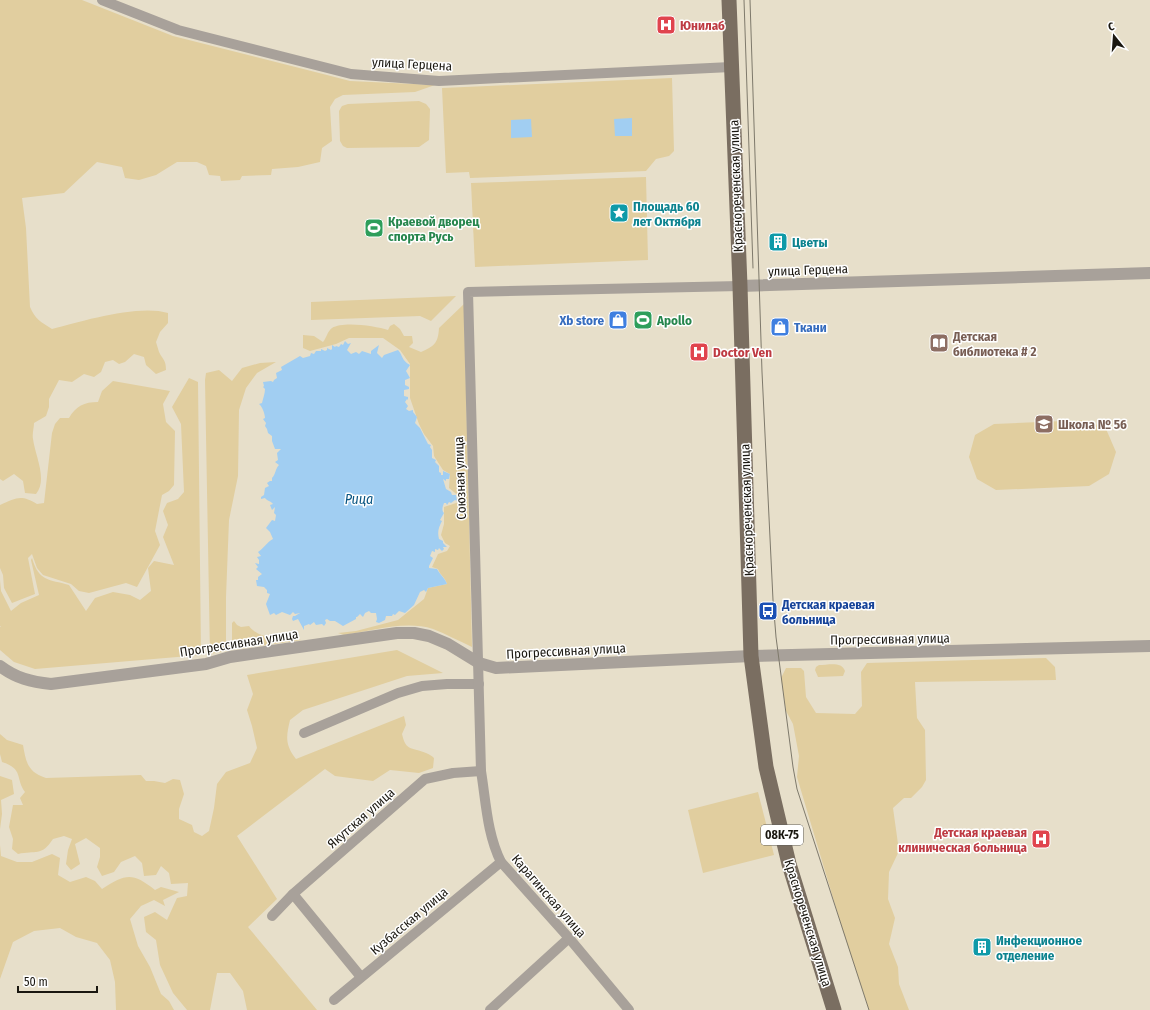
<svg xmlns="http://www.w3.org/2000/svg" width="1150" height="1010" viewBox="0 0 1150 1010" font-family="'Fira Sans Condensed',sans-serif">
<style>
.green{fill:#e1ce9f}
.water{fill:#a1cef2}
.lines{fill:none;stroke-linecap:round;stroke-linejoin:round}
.minor{stroke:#a8a19a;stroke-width:10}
.tertiary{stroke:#a8a19a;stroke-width:12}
.primary{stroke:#7a6e61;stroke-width:15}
.tram{stroke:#7e796b;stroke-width:1}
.labels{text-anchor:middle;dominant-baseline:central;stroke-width:3;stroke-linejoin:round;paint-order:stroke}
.shield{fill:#fff;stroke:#5f5d58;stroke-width:1}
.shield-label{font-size:12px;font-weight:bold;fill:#1a1710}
.health-label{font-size:13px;font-weight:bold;fill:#be3a42;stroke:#fff;text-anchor:start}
.street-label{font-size:13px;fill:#1a1710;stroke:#fff}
.culture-label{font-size:13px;font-weight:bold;fill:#0d838f;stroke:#fff;text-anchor:start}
.leisure-label{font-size:13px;font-weight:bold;fill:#27864d;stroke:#fff;text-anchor:start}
.shop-label{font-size:13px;font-weight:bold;fill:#366cbe;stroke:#fff;text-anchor:end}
.education-label{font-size:13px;font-weight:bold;fill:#785e54;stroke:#fff;text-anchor:start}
.transit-label{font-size:13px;font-weight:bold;fill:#164399;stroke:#fff;text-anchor:start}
.water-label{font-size:14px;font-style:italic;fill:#095582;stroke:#fff}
</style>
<rect width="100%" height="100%" fill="#e7dfca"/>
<g class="green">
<path d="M0,0H82L173,36L327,75L350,81L435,85L415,92L343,95L335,99L330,107L332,141L322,148L320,162L298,167L272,169L271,175L242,176L240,180L221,181L220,176L209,175L206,166L197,162H177L156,175L139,180L125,178L122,167L97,162L64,193L22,198L26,228L30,307C35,319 41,322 52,329C82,321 139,304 168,313V323L160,332L156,342C157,345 158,349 159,352C163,360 166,360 166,370L156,374L146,365L144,357L134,354L125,362L119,364L113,360L105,362L101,372L94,377L84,374L72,382L59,380L49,399V407L46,416L34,423C34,428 32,434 33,439C35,455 48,480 36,494L25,493L23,481L14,474L3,481L0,479Z"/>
<path d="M672,78L674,151L669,156L656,159L646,171L470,178L469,172L446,173L442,88Z"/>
<path d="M419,101L426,104L430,109L429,140L419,147L347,148L343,146L340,141L339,111L342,106L348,104Z"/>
<path d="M646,177L648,260L475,267L471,183Z"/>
<path d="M456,296L431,321L420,316L311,320V302Z"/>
<path d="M464,304L472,647C459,641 446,634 433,629C405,620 372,631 344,635L338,633L356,631L398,620L424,599L428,588L447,584C445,577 440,575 438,569L432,567L438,554L447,551L450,546L445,543L441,535L444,524V507L459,502L460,497L449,488L450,474L443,470L434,456L433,446L424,434L419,424L410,398V364L400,350L383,338H349L336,344L310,351L303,348V335L314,336L323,342C327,337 327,332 332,328C343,321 376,326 388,330L390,326L394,324L400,329L404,336H412L413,343L409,347L421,352C434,346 438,344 439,328Z"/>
<path d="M276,362L257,373L246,388L239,410L238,476L229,520L226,597V651L210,654L205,380L206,373L219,370L232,381L242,368L260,363Z"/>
<path d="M189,378L198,382L201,655L35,669L14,662L0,650V627H1L0,626V580L1,591L11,611L21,603L39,595L31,560L32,558C39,582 49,579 69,585L86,611L95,598L113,592L130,595L140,600L151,591L148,568L154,561L174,565L163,537L168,525L163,511L167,503L178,499L184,492L181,424L172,407Z"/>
<path d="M113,381L170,391L163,404L166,422L175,431L174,485L169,491L162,495L155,531L160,545L137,587L126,583L89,593L79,591L71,584L43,575L37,568L32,554L28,558L35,594L12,603L4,588L3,575L0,568V505C16,498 21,494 37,504L44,503L52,433L55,424L60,418H69C76,406 84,402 98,402L102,391Z"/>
<path d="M1087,420L1106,429L1116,452L1109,474L1089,486L996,490L977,479L969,457L975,435L994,424Z"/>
<path d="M234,621L237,625L241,627L249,626C260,641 285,638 302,640L232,650V623Z"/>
<path d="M397,650L443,673L407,676L303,710L290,720C286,737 285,745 296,759L404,716L406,725L402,734C406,752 412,747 426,753C429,754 432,756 434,758L433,768L419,773L390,770L373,781L335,776L325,769L237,836L277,899L248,927L317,1010H247L243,991L230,973H217L210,1010H187L173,993L160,965L156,940L146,932L144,917L155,912L167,920L177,898L187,896L188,883L171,884L169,873L161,866L156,875L144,876L142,863L135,856L121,862L114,872L102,876L97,867L100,857V848L86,838L75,844L80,864L71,870L66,864L68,850L72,839L64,836L53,839C41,857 36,850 18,854L12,849L13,839L9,827L13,805H23L20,798L25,792C15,778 24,769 2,762L0,754V734L7,740L23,745C26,763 28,772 46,778L141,775L146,781H154L165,783L173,779L180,780L184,794L179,809V819L192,825L194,832L202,836L209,831L214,808L217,784L226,772L250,763L257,748L252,726L247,710L253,694L247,675Z"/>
<path d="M1046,658L1055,667L1056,680L915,682L917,718L925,730L926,780L922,787L911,798H904L893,808L899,851L889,872L888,899L895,918L889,944L898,967L899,984L909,1010H869L842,928L797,777L799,756L793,724L786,711L781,678L786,668H801L804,671L806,697L816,713L855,714L862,706L861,672L867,663Z"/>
<path d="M819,665C828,665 842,661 845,671L843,676L818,677L815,670L816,667Z"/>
<path d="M0,776L12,780L14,794L1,800L2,814L0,829Z"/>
<path d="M758,792L774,855L703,873L688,810Z"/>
<path d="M0,845L1,856L17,862H32L52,854L60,858L58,875L70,882L86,877L95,881L102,889C126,874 132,872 155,890L161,887L179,892L163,900L165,906L154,900L141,906L130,919L138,946L150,967L161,994L169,1001L174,1010H116L115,982L110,960L97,943L76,937L60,928L34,931L13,942L0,979Z"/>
</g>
<g class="water">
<path d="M632,118V136H615L614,119Z"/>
<path d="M531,119L532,137L511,138V120Z"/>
<path d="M345,341L348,344L351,343L347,350L351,354L356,352L359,354L362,351L371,354V351L379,345L377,353L382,358L384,355L398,350C403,355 401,360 410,365L406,371L410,378L405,380V385L409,387V389L404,390V396L408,397V400L407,399L405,402L408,406L406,409L409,411L413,410V412L417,417L415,423L420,428L428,444L431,445L430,447L432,450V458L436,460L435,462L439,466V472L441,473V475H443V471L450,474L449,479H446V481L443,479L446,489L451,492L452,495H456L457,501L455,500L451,503L449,502L447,505L446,503H444C443,506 441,510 444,513L440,520L442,521C439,527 437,531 439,539L443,541V543L447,547H443L444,549L442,551L439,548L438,550L435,549V552L432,551L430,556L433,558L429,566V568L437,569C440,575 445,578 447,584L428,588L426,592L424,590L420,592L414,605L405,613L399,611L395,615L393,614L392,616H386L385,620L379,623L376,622L377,619L376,613H371L369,611L365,613L363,617L360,614L357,617H356V619L343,626L335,621H330L327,619L325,620L326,623L324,626L322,624L316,625L314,622L310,625L309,624L304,626V630L298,619L293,621L292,619L293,616H295L300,613L295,614L293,612L290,615L282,612L276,615L274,613L270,615L266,604L270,594L267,593V590L264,587L257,586L256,580H258V577L262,574L256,569L258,567L255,563L259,564V560L257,557L261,556L258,552C264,548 267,542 273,539L270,532L266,528L272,520L275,521L276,515L274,513L275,507L272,510L270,505L273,504C271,501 267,501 265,498L261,499V497L264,495L265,488L269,486L267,483L270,481H272V478C276,474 275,469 279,465L275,462L278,460L277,453L281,449H275L272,441V436L268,433L267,429L265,426L266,423L263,419L265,418C265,414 262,406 259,404L262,403C263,398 265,394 265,389L263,387L264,386L263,382L271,381L273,382L274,380L277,378L276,373L282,370L281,367L300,356L303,358L310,356L311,353L314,354L316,351H321V349L325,351L327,350V348L331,350L332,349V345L335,347L336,346L339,347L341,344L343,345Z"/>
</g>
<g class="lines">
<g class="minor">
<path d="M102,0L178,30L351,74L439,81L731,67"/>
<path d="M304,733L398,693L422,686L447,684H479"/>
<path d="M293,894L361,977"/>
<path d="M272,916L293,894L425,779L453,773L481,771"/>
<path d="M334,1000L501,862"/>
<path d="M490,1010L569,938"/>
<path d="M629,1010L569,938L501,862C487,834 486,802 481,771L468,292L740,286"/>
</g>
<g class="tertiary">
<path d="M740,286L1150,273"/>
<path d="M0,666C16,678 31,682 51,684L206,664L230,657L397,633H414L429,636L448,644L479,663L496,668L751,656L1150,646"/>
</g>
<path class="primary" d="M729,0L740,286L751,656L766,767L789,864L834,1010"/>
<g class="tram">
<path d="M744,0L753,268"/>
<path d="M750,0L762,372L773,600L776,637L793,767L797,789L869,1010"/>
</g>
</g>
<defs>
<symbol id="hospital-square" viewBox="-11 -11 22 22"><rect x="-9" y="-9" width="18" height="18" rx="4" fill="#e0444e" stroke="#fff"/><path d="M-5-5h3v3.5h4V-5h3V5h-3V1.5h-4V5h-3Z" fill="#fff"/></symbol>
<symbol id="sight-square" viewBox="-11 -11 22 22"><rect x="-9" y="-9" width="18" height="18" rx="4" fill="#0f9aa8" stroke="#fff"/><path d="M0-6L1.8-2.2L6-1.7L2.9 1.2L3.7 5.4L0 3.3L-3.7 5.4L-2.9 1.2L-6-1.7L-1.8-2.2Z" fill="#fff"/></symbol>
<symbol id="stadium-square" viewBox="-11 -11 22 22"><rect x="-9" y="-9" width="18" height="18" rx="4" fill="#2e9e5b" stroke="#fff"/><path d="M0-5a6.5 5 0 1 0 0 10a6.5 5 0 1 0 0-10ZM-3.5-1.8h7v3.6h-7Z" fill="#fff"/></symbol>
<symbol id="building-square" viewBox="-11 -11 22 22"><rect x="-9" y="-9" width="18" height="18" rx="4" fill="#0f9aa8" stroke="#fff"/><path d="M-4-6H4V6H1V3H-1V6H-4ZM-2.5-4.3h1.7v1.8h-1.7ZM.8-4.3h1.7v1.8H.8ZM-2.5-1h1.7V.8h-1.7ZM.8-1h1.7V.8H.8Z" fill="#fff"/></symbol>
<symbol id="shop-square" viewBox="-11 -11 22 22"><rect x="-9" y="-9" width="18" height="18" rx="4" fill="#3f7fe0" stroke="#fff"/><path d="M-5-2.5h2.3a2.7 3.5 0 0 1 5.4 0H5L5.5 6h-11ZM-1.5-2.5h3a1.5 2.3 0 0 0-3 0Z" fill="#fff"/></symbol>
<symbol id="library-square" viewBox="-11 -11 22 22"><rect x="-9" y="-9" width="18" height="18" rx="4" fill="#8d6e63" stroke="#fff"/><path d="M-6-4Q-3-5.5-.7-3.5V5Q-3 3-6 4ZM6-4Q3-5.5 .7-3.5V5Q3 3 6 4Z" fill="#fff"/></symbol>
<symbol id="school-square" viewBox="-11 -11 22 22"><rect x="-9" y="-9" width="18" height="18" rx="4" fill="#8d6e63" stroke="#fff"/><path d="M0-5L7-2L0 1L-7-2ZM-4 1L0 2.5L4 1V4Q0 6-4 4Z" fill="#fff"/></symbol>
<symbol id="bus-square" viewBox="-11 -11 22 22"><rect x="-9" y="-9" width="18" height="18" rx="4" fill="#1a4fb4" stroke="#fff"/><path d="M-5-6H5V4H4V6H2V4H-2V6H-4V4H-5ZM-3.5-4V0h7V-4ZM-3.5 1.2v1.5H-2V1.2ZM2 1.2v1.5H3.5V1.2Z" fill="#fff"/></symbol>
</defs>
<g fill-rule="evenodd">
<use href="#hospital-square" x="655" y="14" width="22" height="22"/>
<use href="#sight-square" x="608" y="202" width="22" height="22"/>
<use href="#stadium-square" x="363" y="217" width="22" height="22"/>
<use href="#building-square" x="767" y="231" width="22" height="22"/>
<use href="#shop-square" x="607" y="309" width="22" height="22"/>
<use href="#stadium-square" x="632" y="309" width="22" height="22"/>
<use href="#shop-square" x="769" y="316" width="22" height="22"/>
<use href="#library-square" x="928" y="332" width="22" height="22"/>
<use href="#hospital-square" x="688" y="341" width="22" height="22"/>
<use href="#school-square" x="1033" y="413" width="22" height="22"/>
<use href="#bus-square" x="757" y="600" width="22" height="22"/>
<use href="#hospital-square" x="1030" y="828" width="22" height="22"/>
<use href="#building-square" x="971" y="936" width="22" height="22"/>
</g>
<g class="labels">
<rect class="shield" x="761" y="825" width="42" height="20" rx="3"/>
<g class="shield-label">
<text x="782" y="835">08К-75</text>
</g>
<g class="health-label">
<text x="680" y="25">Юнилаб</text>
<text x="713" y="352">Doctor Ven</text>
<text x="1027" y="832" text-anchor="end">Детская краевая<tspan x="1027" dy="15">клиническая больница</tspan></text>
</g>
<g class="street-label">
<text transform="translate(412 64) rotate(3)">улица Герцена</text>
<text transform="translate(736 186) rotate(-92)">Краснореченская улица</text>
<text transform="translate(808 270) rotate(-2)">улица Герцена</text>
<text transform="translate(460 478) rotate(-92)">Союзная улица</text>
<text transform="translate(747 510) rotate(-92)">Краснореченская улица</text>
<text transform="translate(890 639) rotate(-1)">Прогрессивная улица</text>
<text transform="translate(239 643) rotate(-9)">Прогрессивная улица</text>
<text transform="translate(566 651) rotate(-3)">Прогрессивная улица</text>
<text transform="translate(361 818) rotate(-41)">Якутская улица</text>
<text transform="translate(549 896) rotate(49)">Карагинская улица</text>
<text transform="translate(409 921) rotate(-40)">Кузбасская улица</text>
<text transform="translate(808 923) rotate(73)">Краснореченская улица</text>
</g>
<g class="culture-label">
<text x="633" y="206">Площадь 60<tspan x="633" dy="15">лет Октября</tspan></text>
<text x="792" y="242">Цветы</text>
<text x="996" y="940">Инфекционное<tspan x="996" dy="15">отделение</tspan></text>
</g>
<g class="leisure-label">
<text x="388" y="221">Краевой дворец<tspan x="388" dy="15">спорта Русь</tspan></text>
<text x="657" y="320">Apollo</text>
</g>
<g class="shop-label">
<text x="604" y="320">Xb store</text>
<text x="794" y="327" text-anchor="start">Ткани</text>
</g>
<g class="education-label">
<text x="953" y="336">Детская<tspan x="953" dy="15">библиотека # 2</tspan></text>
<text x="1058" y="424">Школа № 56</text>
</g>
<g class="transit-label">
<text x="782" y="604">Детская краевая<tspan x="782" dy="15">больница</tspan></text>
</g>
<g class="water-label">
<text x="359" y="499">Рица</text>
</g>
</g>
<g transform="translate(1114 36) rotate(343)" stroke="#ffffff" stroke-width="3" paint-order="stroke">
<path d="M0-3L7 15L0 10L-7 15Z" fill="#1a1710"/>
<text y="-6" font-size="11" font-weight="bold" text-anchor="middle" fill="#1a1710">С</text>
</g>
<path d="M18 986v6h79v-6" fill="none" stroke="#1a1710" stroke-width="2"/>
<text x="24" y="986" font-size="12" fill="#1a1710" stroke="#ffffff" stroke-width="3" paint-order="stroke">50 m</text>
</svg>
